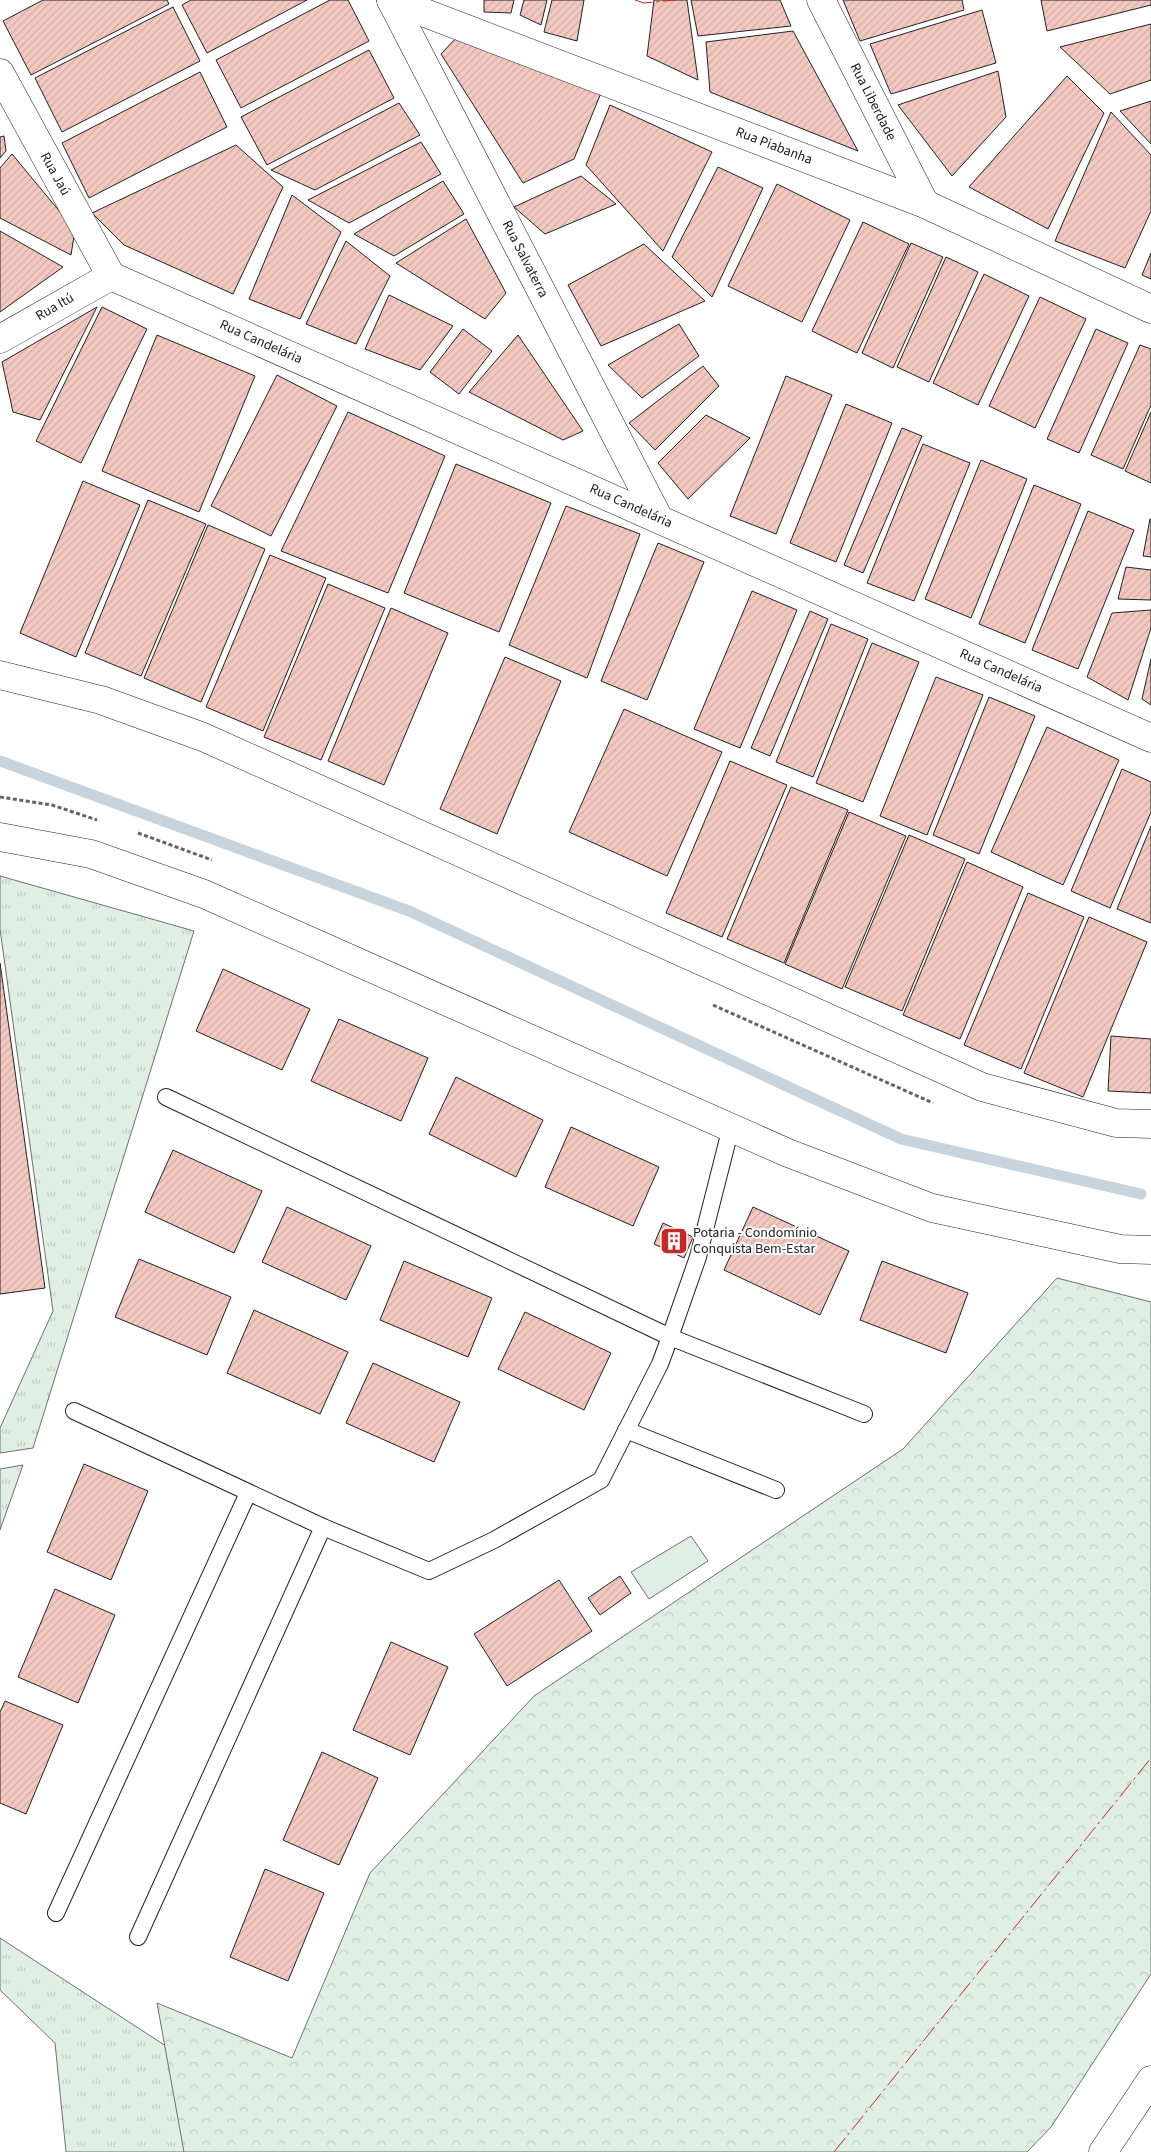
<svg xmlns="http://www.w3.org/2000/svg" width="1151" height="2152" viewBox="0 0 1151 2152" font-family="'Source Sans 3',sans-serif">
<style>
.grass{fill:url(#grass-tufts);stroke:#6f6f6f}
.forest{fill:url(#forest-crowns);stroke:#6f6f6f}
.green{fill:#e0efe3;stroke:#6f6f6f}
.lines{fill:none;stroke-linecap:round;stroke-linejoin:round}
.stream{stroke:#c7d3dd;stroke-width:11}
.building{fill:url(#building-hatch);stroke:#222}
.lane-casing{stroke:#222;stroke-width:18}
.street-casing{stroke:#222;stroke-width:29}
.secondary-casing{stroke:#222;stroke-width:29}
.path{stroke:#646464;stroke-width:3;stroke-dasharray:4 2.5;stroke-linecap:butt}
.lane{stroke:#fff;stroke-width:16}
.street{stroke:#fff;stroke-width:28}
.secondary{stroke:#fff;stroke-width:28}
.power{stroke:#c62828;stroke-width:1;stroke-dasharray:18 4 2.5 4;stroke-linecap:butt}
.labels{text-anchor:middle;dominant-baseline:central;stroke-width:4;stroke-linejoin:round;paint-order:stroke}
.street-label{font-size:14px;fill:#222;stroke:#fff}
.poi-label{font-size:14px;fill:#222;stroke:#fff;text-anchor:start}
</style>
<defs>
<pattern id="grass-tufts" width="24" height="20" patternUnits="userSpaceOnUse" patternTransform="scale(1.25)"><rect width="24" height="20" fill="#e0efe3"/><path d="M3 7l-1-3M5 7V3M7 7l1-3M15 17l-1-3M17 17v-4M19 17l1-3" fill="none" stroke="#c0cdc2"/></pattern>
<pattern id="forest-crowns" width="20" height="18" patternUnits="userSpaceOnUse" patternTransform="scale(1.25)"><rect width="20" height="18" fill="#e0efe3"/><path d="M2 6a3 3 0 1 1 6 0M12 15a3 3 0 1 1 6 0" fill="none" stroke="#c0cdc2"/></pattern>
<pattern id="building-hatch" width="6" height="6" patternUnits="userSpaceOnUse" patternTransform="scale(1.25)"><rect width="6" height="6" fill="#f3c9c0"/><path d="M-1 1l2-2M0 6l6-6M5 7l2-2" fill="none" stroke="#d0aca5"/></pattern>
</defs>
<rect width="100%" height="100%" fill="#fff"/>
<g class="grass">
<path d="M0,876L194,931L33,1448L0,1453V1428L53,1311L0,929Z"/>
<path d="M23,1465L0,1530V1469Z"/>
<path d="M0,1938L212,2076V2152H66L55,2043L0,1990Z"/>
</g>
<path class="forest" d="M1057,1278L1151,1302V1974L1051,2127L1027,2152H184L157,2003L292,2058L370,1873L534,1696L903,1449Z"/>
<path class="green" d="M691,1536L708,1561L649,1599L631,1572Z"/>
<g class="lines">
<path class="stream" d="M0,761L409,911L901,1139L1141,1194"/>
</g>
<g class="building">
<path d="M43,0H167L169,4L31,75L3,21Z"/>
<path d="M191,0H307L207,53L182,5Z"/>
<path d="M330,0H348L369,41L241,108L216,60Z"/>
<path d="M484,0H514L511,13L484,12Z"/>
<path d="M524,0H547L541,25L520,15Z"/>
<path d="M552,0H584L577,41L544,32Z"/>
<path d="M654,0H687L698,80L647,56Z"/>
<path d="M691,0H780L791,26L698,36Z"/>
<path d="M843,0H962L964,10L860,41Z"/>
<path d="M1041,0H1151V5L1047,31Z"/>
<path d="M173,7L200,61L62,132L35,78Z"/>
<path d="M982,10L996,63L891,94L870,44Z"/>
<path d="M1151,24V80L1110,94L1060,47Z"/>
<path d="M793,31L858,151L710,92L706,42Z"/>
<path d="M457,37L603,88L574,159L523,183L441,54Z"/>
<path d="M369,50L394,98L267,165L241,117Z"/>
<path d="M998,71L1006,117L952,176L898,105Z"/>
<path d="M200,72L227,127L89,198L62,143Z"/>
<path d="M1067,76L1104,113L1048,229L969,187Z"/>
<path d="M1151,101V144L1120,111Z"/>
<path d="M399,103L420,135L315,190L271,170Z"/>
<path d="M610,105L712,152L663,251L586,165Z"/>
<path d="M1111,112L1151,155V211L1125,268L1055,241Z"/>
<path d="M4,136L6,151L0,158V137Z"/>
<path d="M421,142L441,174L349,223L308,200Z"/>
<path d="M236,145L283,187L233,294L124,245L92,213Z"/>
<path d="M12,154L75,230L71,255L0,218V168Z"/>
<path d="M718,167L763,188L712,297L672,257Z"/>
<path d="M581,176L616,204L545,234L514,207Z"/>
<path d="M443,181L464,214L394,256L354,234Z"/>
<path d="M777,184L850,220L802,322L728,286Z"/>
<path d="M292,195L341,232L300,319L249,299Z"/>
<path d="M466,219L506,293L485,319L396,263Z"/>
<path d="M863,222L909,244L857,353L812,331Z"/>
<path d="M0,231L63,267L0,312Z"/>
<path d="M346,241L390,276L356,344L306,324Z"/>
<path d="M911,243L943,257L893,368L862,353Z"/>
<path d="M644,244L705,301L601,346L568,285Z"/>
<path d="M1151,253V279L1142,275Z"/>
<path d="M946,257L978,272L929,382L897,367Z"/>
<path d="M984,274L1029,296L978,405L933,383Z"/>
<path d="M389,295L453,326L420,370L365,349Z"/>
<path d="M1040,297L1086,319L1035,428L989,406Z"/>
<path d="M97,307L40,420L13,412L2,362Z"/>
<path d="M102,307L147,329L81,463L36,441Z"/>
<path d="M679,324L699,356L642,398L608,365Z"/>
<path d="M463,329L492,351L459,394L430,372Z"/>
<path d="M1096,329L1128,343L1079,453L1047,439Z"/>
<path d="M157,335L255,376L199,512L102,471Z"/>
<path d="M518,335L583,431L563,440L469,392Z"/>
<path d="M1140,345L1151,349V405L1123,469L1091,455Z"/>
<path d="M703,366L719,386L655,450L629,423Z"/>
<path d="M277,375L337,406L271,536L211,506Z"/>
<path d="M786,376L832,395L776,534L730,516Z"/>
<path d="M846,404L892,423L836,562L790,543Z"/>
<path d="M348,412L445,456L388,593L281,551Z"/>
<path d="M1151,412V483L1125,471Z"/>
<path d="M706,415L750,438L688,499L658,463Z"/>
<path d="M902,428L922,436L863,573L844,565Z"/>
<path d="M923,444L970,463L914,601L867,583Z"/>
<path d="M981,460L1027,479L971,618L925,599Z"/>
<path d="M456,464L551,503L499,632L404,593Z"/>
<path d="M83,481L140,505L76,657L20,633Z"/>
<path d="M1034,485L1081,504L1025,643L979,624Z"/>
<path d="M148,500L206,524L141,676L85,653Z"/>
<path d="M566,506L640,534L587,678L509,645Z"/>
<path d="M1088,511L1134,530L1078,669L1032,650Z"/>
<path d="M1150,519H1151V557L1143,556Z"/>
<path d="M208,525L265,549L201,702L144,678Z"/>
<path d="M658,543L704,562L647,700L601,681Z"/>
<path d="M270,555L326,578L263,731L206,707Z"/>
<path d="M1126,567L1151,570V600L1118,599Z"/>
<path d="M328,584L385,608L321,760L264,737Z"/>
<path d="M752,591L797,610L740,748L694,729Z"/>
<path d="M391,608L448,633L384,785L328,761Z"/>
<path d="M1151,610V628L1128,700L1087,677L1112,613Z"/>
<path d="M810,611L828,619L770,756L751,748Z"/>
<path d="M831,624L868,639L813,777L776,762Z"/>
<path d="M872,643L919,662L863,802L816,783Z"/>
<path d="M505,657L561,681L497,834L440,809Z"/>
<path d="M1151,659V705L1142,699Z"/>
<path d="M936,677L983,695L927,835L880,816Z"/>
<path d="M989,697L1035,716L979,854L933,835Z"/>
<path d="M624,709L722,752L667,876L569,832Z"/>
<path d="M1047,727L1119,760L1063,885L991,852Z"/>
<path d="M730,761L787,785L722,937L666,913Z"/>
<path d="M1122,769L1151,782V812L1110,908L1071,891Z"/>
<path d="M791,787L848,810L784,963L727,939Z"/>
<path d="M849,812L906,836L842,989L785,964Z"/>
<path d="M1151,826V923L1117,909Z"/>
<path d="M909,835L965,859L902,1011L845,987Z"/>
<path d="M967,862L1023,887L960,1039L903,1015Z"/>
<path d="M1028,893L1084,917L1021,1069L964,1045Z"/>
<path d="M1089,917L1147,942L1083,1097L1024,1073Z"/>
<path d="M0,963L45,1288L0,1294Z"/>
<path d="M223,969L310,1009L282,1070L196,1031Z"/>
<path d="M339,1019L428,1058L401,1121L311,1081Z"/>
<path d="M1111,1036L1151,1039V1093L1108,1091Z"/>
<path d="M456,1077L543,1120L516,1177L429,1134Z"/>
<path d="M571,1127L659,1167L633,1226L545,1187Z"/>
<path d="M173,1150L262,1191L234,1253L145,1212Z"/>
<path d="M287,1207L371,1246L346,1300L262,1262Z"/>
<path d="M753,1207L849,1251L820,1315L724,1270Z"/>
<path d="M663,1223L693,1237L684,1258L654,1244Z"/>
<path d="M139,1259L231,1297L207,1355L115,1317Z"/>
<path d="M404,1261L492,1298L468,1357L380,1320Z"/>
<path d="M882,1261L968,1293L946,1353L860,1320Z"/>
<path d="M254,1310L348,1352L320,1414L227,1373Z"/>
<path d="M525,1312L611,1353L584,1410L498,1369Z"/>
<path d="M373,1363L460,1402L434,1462L346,1423Z"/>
<path d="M84,1464L148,1491L111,1580L47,1552Z"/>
<path d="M620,1576L631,1593L600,1615L588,1598Z"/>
<path d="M559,1580L592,1631L507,1686L474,1634Z"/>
<path d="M55,1589L115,1615L78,1703L18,1677Z"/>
<path d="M391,1642L448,1667L410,1755L353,1730Z"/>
<path d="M5,1701L63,1725L26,1814L0,1803V1712Z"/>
<path d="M322,1752L378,1778L339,1865L283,1840Z"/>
<path d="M265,1869L324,1893L288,1981L230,1957Z"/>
</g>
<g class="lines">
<defs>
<g id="lane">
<path d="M166,1097L670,1337L864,1414"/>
<path d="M74,1411L323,1527L429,1571L494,1540L601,1480L660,1364L670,1337L698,1257L731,1127"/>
<path d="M626,1430L776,1490"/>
<path d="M56,1913L248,1493"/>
<path d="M138,1937L323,1527"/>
</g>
<g id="street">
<path d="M391,0L925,204L1151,309"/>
<path d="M391,0L659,519"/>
<path d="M821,0L925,204"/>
<path d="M0,73L111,276"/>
<path d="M111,276L1151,738"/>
<path d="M0,339L111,276"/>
<path d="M1103,2152L1151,2080"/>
</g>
<g id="secondary">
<path d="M0,675L101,700L203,737L982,1087L1116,1123L1151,1124"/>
<path d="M0,837L91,854L204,894L788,1153L932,1208L1120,1249L1151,1250"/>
</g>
</defs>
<use href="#lane" class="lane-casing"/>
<use href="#street" class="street-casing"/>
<use href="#secondary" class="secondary-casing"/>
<g class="path">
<path d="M0,797L52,805L97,820"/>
<path d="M138,833L212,860"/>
<path d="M713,1005L933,1103"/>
</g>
<use href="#lane" class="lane"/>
<use href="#street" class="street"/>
<use href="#secondary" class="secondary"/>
<g class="power">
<path d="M635,0L644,3L675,0"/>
<path d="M834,2152L1151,1758"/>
</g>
</g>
<defs>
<symbol id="building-square" viewBox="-11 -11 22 22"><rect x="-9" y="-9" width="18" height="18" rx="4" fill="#c62828" stroke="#fff"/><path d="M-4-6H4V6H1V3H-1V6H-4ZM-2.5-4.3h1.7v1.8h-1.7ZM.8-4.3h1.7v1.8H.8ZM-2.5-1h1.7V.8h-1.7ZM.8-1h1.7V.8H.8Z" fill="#fff"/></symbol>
</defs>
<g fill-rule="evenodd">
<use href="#building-square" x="658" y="1225" width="32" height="32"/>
</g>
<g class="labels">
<g class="street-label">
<text transform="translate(873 102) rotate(63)">Rua Liberdade</text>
<text transform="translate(774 146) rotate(21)">Rua Piabanha</text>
<text transform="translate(55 174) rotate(61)">Rua Jaú</text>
<text transform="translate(525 259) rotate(63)">Rua Salvaterra</text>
<text transform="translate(55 307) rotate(-30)">Rua Itú</text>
<text transform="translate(261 342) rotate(24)">Rua Candelária</text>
<text transform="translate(631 506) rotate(24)">Rua Candelária</text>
<text transform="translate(1001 671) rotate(24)">Rua Candelária</text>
</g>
<g class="poi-label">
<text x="693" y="1233">Potaria - Condomínio<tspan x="693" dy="16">Conquista Bem-Estar</tspan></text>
</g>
</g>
</svg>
